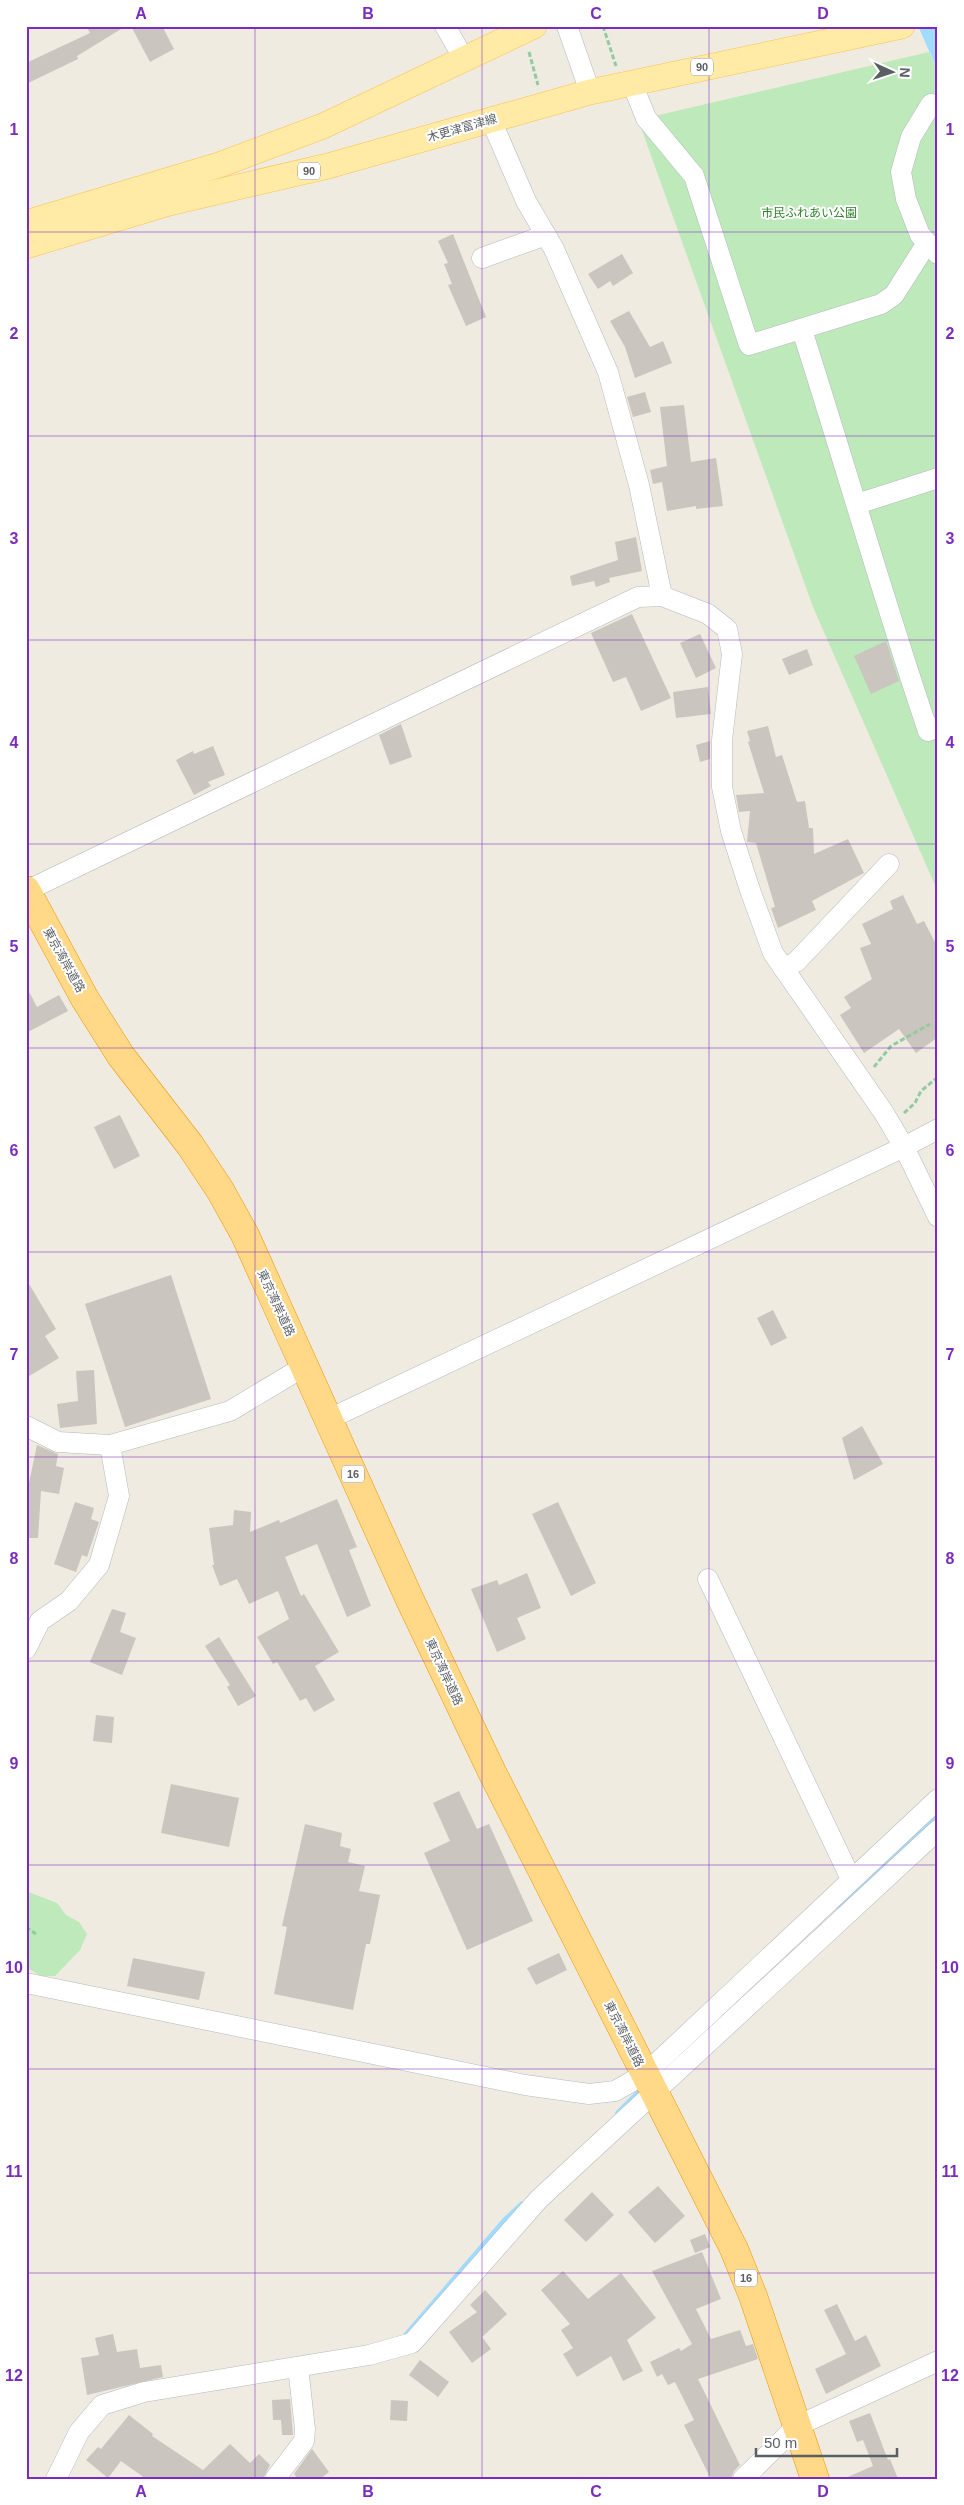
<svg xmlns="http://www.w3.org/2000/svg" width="964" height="2505" viewBox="0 0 964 2505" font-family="Helvetica,'Noto Sans JP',sans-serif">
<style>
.green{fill:#bee9bb}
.water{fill:#a1dcff}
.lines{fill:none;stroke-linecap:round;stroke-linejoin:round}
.stream{stroke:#a1dcff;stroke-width:5.5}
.building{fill:#cac5be}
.minor-casing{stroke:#b4b9bd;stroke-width:21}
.major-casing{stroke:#ffc14a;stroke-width:26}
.highway-casing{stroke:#f09600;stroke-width:29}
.path{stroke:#94ca9f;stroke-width:3;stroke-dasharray:5 2.5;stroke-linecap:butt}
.minor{stroke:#fff;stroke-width:20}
.major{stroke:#ffeba6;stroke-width:25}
.highway{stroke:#ffd988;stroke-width:28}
.grid{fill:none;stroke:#7b2cbf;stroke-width:1;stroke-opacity:0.55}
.labels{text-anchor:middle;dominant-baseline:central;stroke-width:4;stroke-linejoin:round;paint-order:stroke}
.shield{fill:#fff;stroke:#8c8f92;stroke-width:1}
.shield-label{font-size:11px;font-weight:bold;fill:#5a5f64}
.street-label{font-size:12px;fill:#5a5f64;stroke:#fff}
.park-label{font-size:12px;fill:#2d822b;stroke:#fff}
.neatline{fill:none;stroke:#7b2cbf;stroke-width:2}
.grid-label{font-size:16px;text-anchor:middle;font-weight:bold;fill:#7b2cbf}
</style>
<rect width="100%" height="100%" fill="#efebe1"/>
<g class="green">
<path d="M929,52L938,71V892L813,607L639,122L646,118Z"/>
<path d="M26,1891L57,1903L66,1915L79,1922L87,1934L80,1950L55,1976H41L26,1967Z"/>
</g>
<path class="water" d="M918,26H938V71Z"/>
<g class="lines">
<g class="stream">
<path d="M839,1908L938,1814"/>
<path d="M618,2113L643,2088"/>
<path d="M406,2335L504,2221L522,2204"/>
</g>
</g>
<g class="building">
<path d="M86,26H126L77,56L78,59L26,84V63L90,33Z"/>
<path d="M131,26H162L174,49L150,62Z"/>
<path d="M453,234L486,317L466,326L448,285L452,284L444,264L448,263L438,241Z"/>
<path d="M622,254L633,273L613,286L610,281L598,289L588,274Z"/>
<path d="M629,311L650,347L663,341L672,363L635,378L625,347L610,321Z"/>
<path d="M645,392L651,412L633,417L627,397Z"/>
<path d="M684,405L691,462L716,458L723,506L696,509V506L667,511L662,482L653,484L650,470L667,466L660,407Z"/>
<path d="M636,537L642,571L609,578L610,582L596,587L594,581L572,586L570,576L618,560L615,542Z"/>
<path d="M632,614L671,698L641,711L626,677L613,682L591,633Z"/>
<path d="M700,634L716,668L696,678L680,643Z"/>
<path d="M886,641L899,681L871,694L854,656Z"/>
<path d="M807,649L813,665L789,675L782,659Z"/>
<path d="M708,687L711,714L676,718L673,692Z"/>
<path d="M401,724L412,757L390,765L379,735Z"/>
<path d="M768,726L776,757L782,755L797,802L805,801L809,828H813L814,854L848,839L864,873L812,901L816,910L778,928L771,908L775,907L756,843L747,842L750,811L739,812L736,795L764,793L748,742L750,741L747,731Z"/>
<path d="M710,741V759L700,762L696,745Z"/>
<path d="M213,746L225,775L208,782L211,786L194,795L176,760L193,751L194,754Z"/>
<path d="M903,895L917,924L924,921L938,948V1037L916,1053L899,1029L864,1053L840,1015L851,1008L844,997L872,979L860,948L871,944L862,924L893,909L890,901Z"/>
<path d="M26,986L37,1007L59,995L68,1011L26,1033Z"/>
<path d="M120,1115L140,1156L114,1169L94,1127Z"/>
<path d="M171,1275L211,1399L125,1427L85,1304Z"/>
<path d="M26,1279L56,1329L45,1336L59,1358L26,1378Z"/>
<path d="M773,1310L787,1338L771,1346L757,1318Z"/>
<path d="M94,1370L97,1424L60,1428L57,1404L78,1401L76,1371Z"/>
<path d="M862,1426L883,1464L854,1480L842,1438Z"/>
<path d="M37,1445L58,1454L56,1466L64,1468L59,1494L41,1491L38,1538H26V1497Z"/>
<path d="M337,1499L357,1547L349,1550L371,1606L347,1617L317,1544L285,1557L301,1596L304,1594L339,1652L315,1666L335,1700L314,1712L306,1698L300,1701L277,1662L273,1664L257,1637L289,1619L278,1591L249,1604L237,1579L220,1586L212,1565H214L209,1528L233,1525L234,1510L251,1512L250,1532L279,1520L280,1523Z"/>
<path d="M75,1502L94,1508L91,1519L99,1522L87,1557L82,1555L76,1572L54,1564Z"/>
<path d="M558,1502L596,1583L571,1596L532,1514Z"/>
<path d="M527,1573L541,1608L517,1618L526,1639L497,1652L471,1589L497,1580L499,1585Z"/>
<path d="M112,1609L126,1613L120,1632L136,1638L122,1675L90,1662Z"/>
<path d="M219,1637L256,1696L238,1706L227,1687L230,1685L205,1646Z"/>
<path d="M96,1715L114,1717L112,1743L93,1741Z"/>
<path d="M171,1784L239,1798L229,1847L161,1833Z"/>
<path d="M459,1791L477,1829L489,1824L533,1921L467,1950L424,1853L450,1841L433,1803Z"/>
<path d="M305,1824L342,1833L340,1846L351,1849L348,1862L365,1866L359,1891L380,1895L370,1944H366L353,2010L274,1994L287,1927L282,1926Z"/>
<path d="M559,1953L567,1970L536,1985L527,1968Z"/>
<path d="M133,1958L205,1972L199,2000L127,1986Z"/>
<path d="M658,2186L685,2216L655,2243L628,2212Z"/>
<path d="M592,2192L614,2215L586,2242L564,2220Z"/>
<path d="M705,2234L710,2247L695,2253L690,2240Z"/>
<path d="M702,2252L721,2299L696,2309L711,2339L740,2330L746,2346L753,2344L758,2359L698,2379L740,2465L734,2471L731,2479H711L684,2425L694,2420L675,2382L668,2385L662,2374L657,2377L650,2362L679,2348L681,2351L692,2344L652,2271Z"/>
<path d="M563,2271L588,2299L621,2273L656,2318L627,2340L643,2371L623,2381L611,2356L577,2377L563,2354L573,2348L561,2330L570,2324L541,2290Z"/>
<path d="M485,2290L507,2314L482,2337L491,2349L472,2363L449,2332L477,2312L470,2305Z"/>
<path d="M837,2304L855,2341L866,2335L881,2366L826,2394L815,2369L846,2354L824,2310Z"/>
<path d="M113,2334L117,2352L137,2349L140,2368L161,2365L163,2377L87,2395L81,2358L99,2355L95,2338Z"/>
<path d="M420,2360L449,2382L438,2397L409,2375Z"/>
<path d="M290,2399L293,2435H282L281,2420H273L272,2400Z"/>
<path d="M391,2400L408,2401L407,2421L390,2420Z"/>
<path d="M870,2413L888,2460L890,2459L898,2479H843L873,2466L863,2440L857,2442L849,2421Z"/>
<path d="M129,2415L153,2434L152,2436L203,2470L230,2444L250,2463L259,2454L270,2465L263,2479H146L121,2461L108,2478L86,2460L98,2447L101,2449Z"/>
<path d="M312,2449L329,2472L320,2479H298L294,2474Z"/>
</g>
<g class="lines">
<defs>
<g id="minor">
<path d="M445,26L464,59"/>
<path d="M567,26L590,92"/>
<path d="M632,83L646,118L694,176L749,345L881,304L894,295L927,243"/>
<path d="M931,104L911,137L901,172L906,199L920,235L938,254"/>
<path d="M491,120L526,201L554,249L608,372L639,485L662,596"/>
<path d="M482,258L546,235"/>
<path d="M802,330C845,464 883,598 928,731L938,727"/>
<path d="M857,504L938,478"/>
<path d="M26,891L638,597L662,596L708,614L727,629L732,654L722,740V787L731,831L750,890L773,953L884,1113L904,1147L938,1217"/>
<path d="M783,968L796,962L889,864"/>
<path d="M329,1419L904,1147L938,1129"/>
<path d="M26,1426L58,1442L110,1445L230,1411L305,1366"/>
<path d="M708,1579L851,1879"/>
<path d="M26,1649L40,1621L69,1601L99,1565L119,1496L110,1445"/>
<path d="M26,1983L525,2085L589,2094L615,2091L645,2074L938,1799"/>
<path d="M56,2479L79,2432L102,2405L144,2392L369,2355L412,2343L539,2199L938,1830"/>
<path d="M275,2479L304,2441L305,2429L298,2367"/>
<path d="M743,2479L797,2426L938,2361"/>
</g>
<g id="major">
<path d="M26,223L219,165L323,126L534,26"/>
<path d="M26,246L169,203L328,166L590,92L902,26"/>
</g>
<path id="highway" d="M26,890L85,999L121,1056L190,1145L220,1190L245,1235L410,1600L492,1772L734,2249L753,2296L815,2479"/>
</defs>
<use href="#minor" class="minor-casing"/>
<use href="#major" class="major-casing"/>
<use href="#highway" class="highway-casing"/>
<g class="path">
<path d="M603,26L616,66"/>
<path d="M529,52L538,85"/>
<path d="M874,1067L891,1046L930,1024"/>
<path d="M904,1113L915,1103L921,1091L938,1077"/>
<path d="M26,1927L36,1934"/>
</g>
<use href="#minor" class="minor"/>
<use href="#major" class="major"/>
<use href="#highway" class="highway"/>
</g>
<path class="grid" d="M255,26V2479M482,26V2479M709,26V2479M26,232H938M26,436H938M26,640H938M26,844H938M26,1048H938M26,1252H938M26,1457H938M26,1661H938M26,1865H938M26,2069H938M26,2273H938"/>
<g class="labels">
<g class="shield">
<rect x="691" y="58.5" width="22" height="17" rx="4"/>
<rect x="298" y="162.5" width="22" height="17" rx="4"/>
<rect x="342" y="1465.5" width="22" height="17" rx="4"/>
<rect x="735" y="2269.5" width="22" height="17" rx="4"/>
</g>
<g class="shield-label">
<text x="702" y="67">90</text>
<text x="309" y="171">90</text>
<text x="353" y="1474">16</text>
<text x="746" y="2278">16</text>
</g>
<g class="street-label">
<text transform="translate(462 128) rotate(-16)">木更津富津線</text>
<text transform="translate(64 960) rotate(61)">東京湾岸道路</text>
<text transform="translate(276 1303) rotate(65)">東京湾岸道路</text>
<text transform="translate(444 1672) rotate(65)">東京湾岸道路</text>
<text transform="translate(624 2034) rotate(63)">東京湾岸道路</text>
</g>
<g class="park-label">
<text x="809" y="213">市民ふれあい公園</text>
</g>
</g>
<rect width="964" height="2505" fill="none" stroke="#ffffff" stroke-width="55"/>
<g transform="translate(892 72) rotate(93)" stroke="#ffffff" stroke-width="4" paint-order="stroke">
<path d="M0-4L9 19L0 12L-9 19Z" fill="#5a5f64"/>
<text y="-8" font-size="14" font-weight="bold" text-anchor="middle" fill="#5a5f64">N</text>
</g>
<path d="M756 2448v8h141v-8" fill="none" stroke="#5a5f64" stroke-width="2.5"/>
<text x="764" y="2448" font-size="15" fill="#5a5f64" stroke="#ffffff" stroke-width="4" paint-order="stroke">50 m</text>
<rect x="28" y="28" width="908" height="2450" class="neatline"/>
<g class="grid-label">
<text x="141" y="19">A</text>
<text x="368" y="19">B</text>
<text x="596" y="19">C</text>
<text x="823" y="19">D</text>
<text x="14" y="135">1</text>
<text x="950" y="135">1</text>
<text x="14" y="339">2</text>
<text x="950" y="339">2</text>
<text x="14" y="544">3</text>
<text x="950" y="544">3</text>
<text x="14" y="748">4</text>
<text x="950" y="748">4</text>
<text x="14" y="952">5</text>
<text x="950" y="952">5</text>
<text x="14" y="1156">6</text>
<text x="950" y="1156">6</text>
<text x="14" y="1360">7</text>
<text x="950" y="1360">7</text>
<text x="14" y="1564">8</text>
<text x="950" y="1564">8</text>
<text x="14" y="1769">9</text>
<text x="950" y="1769">9</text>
<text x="14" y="1973">10</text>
<text x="950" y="1973">10</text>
<text x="14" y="2177">11</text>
<text x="950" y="2177">11</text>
<text x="14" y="2381">12</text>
<text x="950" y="2381">12</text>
<text x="141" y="2497">A</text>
<text x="368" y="2497">B</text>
<text x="596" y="2497">C</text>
<text x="823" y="2497">D</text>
</g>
</svg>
